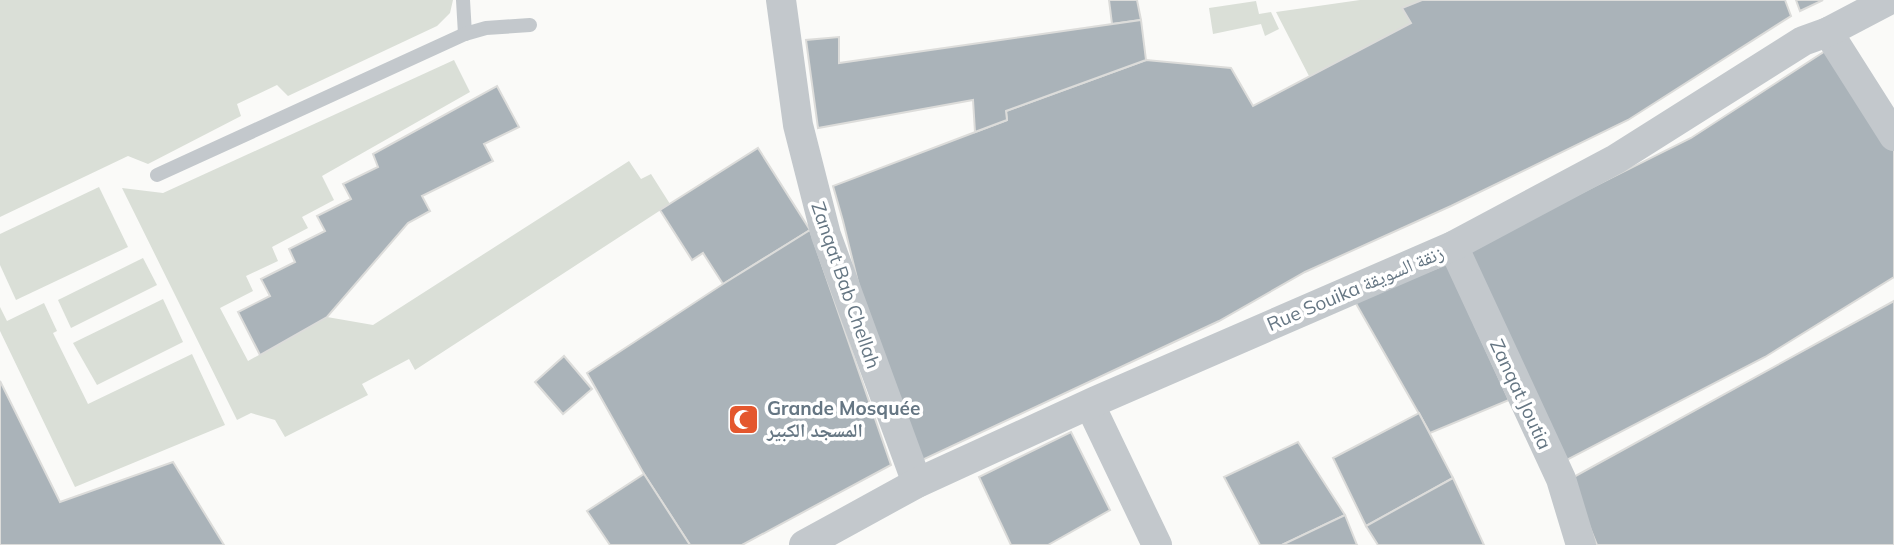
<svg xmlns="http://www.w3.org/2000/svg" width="1894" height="545" viewBox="0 0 1894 545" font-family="Mulish,'Noto Naskh Arabic',sans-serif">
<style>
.green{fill:#dadfd7}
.building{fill:#aab3b9;stroke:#dcdcda;stroke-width:2}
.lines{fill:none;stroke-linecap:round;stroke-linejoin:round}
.lane{stroke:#c3c8cc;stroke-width:14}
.street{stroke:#c3c8cc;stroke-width:30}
.labels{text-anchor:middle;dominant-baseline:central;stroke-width:7;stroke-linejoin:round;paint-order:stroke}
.street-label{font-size:19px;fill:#657683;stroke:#fff}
.poi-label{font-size:19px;font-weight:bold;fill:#657683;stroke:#fff;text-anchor:start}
</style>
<rect width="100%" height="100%" fill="#fafaf8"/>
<g class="green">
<path d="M0,0H453L450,13L437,26L288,96L277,85L237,104L241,116L148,164L128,156L0,217Z"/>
<path d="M1360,0H1422L1402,8L1411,23L1309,76L1276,12Z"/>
<path d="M1256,1L1259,14L1271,12L1279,29L1265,36L1261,24L1213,34L1209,8Z"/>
<path d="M454,60L470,92L322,176L334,200L302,217L308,228L272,247L278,261L246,276L253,291L220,308L248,361L327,317L373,325L629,161L641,179L651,174L670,204L415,370L409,359L362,384L368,395L285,437L275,420L251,413L237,420L122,188L163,193Z"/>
<path d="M99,187L128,247L16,300L0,265V234Z"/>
<path d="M143,258L157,285L71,328L58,300Z"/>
<path d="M163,299L183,342L97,385L73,343Z"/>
<path d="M44,303L57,331L53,333L88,404L192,354L225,425L75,487L0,331V307L7,321Z"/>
</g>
<g class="building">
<path d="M1109,0H1137L1141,20L1112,24Z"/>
<path d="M1422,0H1785L1791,16L1628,120L1451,206L1305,272L1219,321L918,462L878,364L843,221L833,186L1007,120L1006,111L1146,60L1231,68L1253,106L1411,23L1402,8Z"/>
<path d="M1796,0H1823L1800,11Z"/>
<path d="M1141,20L1146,60L1006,111L1007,120L975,132L973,100L818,128L806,40L839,37V63Z"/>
<path d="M1833,46L1894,151V277L1765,357L1561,463L1459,254L1691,138Z"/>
<path d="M497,86L519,127L484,144L493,161L422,196L430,211L408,223L327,317L260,355L238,312L270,296L261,279L295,262L289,249L325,231L317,216L351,199L343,184L378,167L373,154Z"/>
<path d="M758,148L810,230L723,284L703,253L692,260L660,210Z"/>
<path d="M810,230L891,465L742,545H690L644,474L587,373L723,284Z"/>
<path d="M1447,264L1509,400L1430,433L1354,300Z"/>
<path d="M1894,301V545H1597L1570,479Z"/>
<path d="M564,356L592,389L563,414L535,382Z"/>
<path d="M0,381L60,502L173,462L224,545H0Z"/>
<path d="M1419,413L1453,478L1366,526L1333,458Z"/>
<path d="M1071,432L1110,510L1048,545H1011L979,477Z"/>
<path d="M1298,442L1345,515L1282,545H1260L1224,477Z"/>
<path d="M644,474L690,545H610L587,511Z"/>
<path d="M1453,478L1484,545H1378L1366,526Z"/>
<path d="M1345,515L1357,545H1282Z"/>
</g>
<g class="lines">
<g class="lane">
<path d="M463,0L465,34"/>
<path d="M157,175L465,34L486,28L530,25"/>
</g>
<g class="street">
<path d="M781,0L798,125L826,235L917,483"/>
<path d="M1828,32L1894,136"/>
<path d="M1453,246L1561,479L1581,545"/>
<path d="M1090,405L1157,545"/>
<path d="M804,545L917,483L1096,401L1453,246L1616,159L1803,41L1828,32L1889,0"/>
</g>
</g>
<defs>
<symbol id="mosque-square" viewBox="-11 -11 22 22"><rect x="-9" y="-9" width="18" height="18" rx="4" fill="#e4572e" stroke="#fff"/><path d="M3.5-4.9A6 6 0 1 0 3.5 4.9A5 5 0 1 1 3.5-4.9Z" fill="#fff"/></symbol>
</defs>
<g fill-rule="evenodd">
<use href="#mosque-square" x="726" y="402" width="35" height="35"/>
</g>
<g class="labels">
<g class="street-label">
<text transform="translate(846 285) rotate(71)">Zanqat Bab Chellah</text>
<text transform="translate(1355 288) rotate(-23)">Rue Souika زنقة السويقة</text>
<text transform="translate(1521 394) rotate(65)">Zanqat Joutia</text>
</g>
<g class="poi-label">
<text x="767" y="408">Grande Mosquée<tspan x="767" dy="22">المسجد الكبير</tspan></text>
</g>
</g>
</svg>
